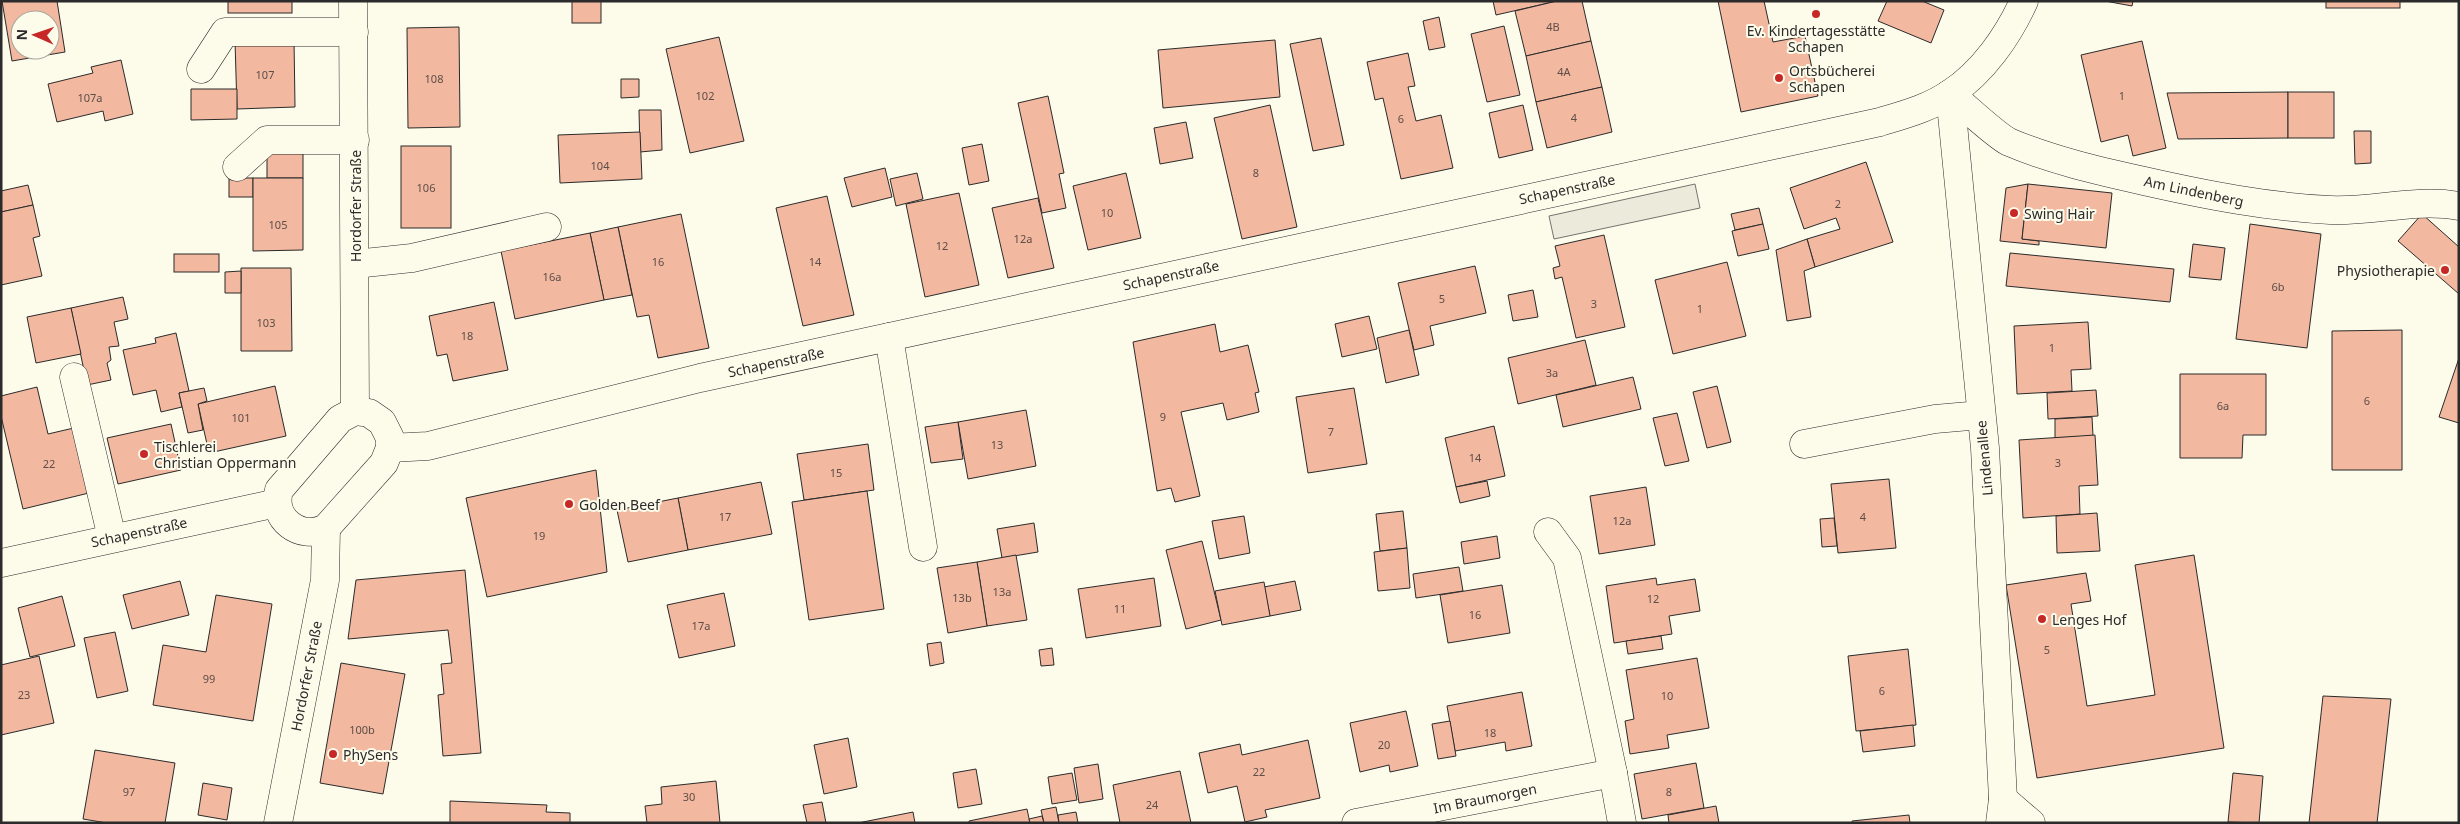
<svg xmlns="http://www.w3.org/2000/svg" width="2460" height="824" viewBox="0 0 2460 824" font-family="'Noto Sans',sans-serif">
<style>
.parking{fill:#eceadb;stroke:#74746e}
.building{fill:#f2b8a0;stroke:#2b2b2b;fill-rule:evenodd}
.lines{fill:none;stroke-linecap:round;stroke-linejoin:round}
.minor-casing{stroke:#2b2b2b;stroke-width:29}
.major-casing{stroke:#2b2b2b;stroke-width:29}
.minor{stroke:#fdfbea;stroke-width:28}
.major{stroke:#fdfbea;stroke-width:28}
.poi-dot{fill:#c62828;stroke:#fdfbea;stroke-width:2}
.labels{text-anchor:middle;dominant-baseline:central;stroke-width:4;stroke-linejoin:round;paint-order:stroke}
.number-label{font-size:11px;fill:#5d4e48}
.poi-label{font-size:14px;fill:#2b2b2b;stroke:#fdfbea;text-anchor:start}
.street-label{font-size:14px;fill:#2b2b2b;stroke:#fdfbea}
</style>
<rect width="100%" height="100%" fill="#fdfbea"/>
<path class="parking" d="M1695,184L1700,208L1554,239L1549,216Z"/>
<g class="building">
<path d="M2,1H57L65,52L12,61ZM20,20H50V50H20Z"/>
<rect x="228" y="1" width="64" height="12"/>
<rect x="572" y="1" width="29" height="22"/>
<path d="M1493,1H1557L1496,15Z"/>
<path d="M1557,1H1582L1591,41L1526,56L1515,11Z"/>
<path d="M1718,1H1764L1773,42L1805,36L1818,96L1741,112Z"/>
<path d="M1887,1H1922L1944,10L1931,43L1878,21Z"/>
<path d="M2105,1H2133L2132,6Z"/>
<rect x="2326" y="1" width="74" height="7"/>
<path d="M1439,17L1445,47L1429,50L1423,21Z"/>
<path d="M1504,26L1520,95L1487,102L1471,34Z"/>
<path d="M459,27L460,127L408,128L407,28Z"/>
<path d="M719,37L744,141L690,153L666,49Z"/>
<path d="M1321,38L1344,145L1313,151L1290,44Z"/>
<path d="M294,39L295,107L237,109L235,41Z"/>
<path d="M1275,40L1280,97L1163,108L1158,50Z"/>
<path d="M1591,41L1602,87L1536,102L1526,56Z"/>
<path d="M2142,41L2166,148L2133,156L2128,135L2101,142L2081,55Z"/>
<path d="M1408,53L1415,86L1408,87L1416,121L1441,115L1453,168L1401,179L1383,98L1375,100L1367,62Z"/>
<path d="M121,60L133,114L105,121L103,111L57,122L48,84L93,73L91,67Z"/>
<path d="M621,79H639V97L621,98Z"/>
<path d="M1602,87L1612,132L1547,148L1536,102Z"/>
<path d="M191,89H237V119L191,120Z"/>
<path d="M2288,92V138L2178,139L2167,93Z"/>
<rect x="2288" y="92" width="46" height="46"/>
<path d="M1048,96L1064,173L1059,174L1066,208L1042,213L1018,103Z"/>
<path d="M1270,105L1297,227L1242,239L1214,118Z"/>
<path d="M1523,105L1533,150L1499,158L1489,113Z"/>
<path d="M639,110H661L662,150L640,152Z"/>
<path d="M1186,122L1193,158L1160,164L1154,128Z"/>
<path d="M2354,131H2371V163L2355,164Z"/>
<path d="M640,132L642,179L560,183L558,135Z"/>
<path d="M982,144L989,181L969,185L962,148Z"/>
<rect x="401" y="146" width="50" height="82"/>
<rect x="267" y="148" width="36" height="30"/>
<path d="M1866,162L1893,242L1815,267L1807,239L1840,229L1836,218L1804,229L1790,188Z"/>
<path d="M885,168L892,197L852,207L844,178Z"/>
<path d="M917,173L923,199L896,206L890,179Z"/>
<path d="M1126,173L1141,238L1088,250L1073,186Z"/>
<rect x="229" y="178" width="24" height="19"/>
<path d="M253,178H303V250L253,251Z"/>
<path d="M2028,184L2022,239L2039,241V245L2000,241L2006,188Z"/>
<path d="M2028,184L2112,193L2106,248L2022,239Z"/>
<path d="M28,185L33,205L1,212V191Z"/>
<path d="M959,193L979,285L925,297L906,204Z"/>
<path d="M827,196L854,315L803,326L776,208Z"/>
<path d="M1038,198L1054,268L1008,278L992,208Z"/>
<path d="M33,205L40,236L33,238L42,276L1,285V212Z"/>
<path d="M1759,208L1763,224L1735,230L1731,214Z"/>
<path d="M681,214L709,348L658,358L649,315L637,317L618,227Z"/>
<path d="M2422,214L2459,247V294L2398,241Z"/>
<path d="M1763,224L1769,249L1738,256L1732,231Z"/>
<path d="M2250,224L2321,234L2307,348L2236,339Z"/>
<path d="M618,227L632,295L604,300L590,233Z"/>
<path d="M590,233L604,300L515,319L501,251Z"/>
<path d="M1604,235L1625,327L1576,338L1562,277L1555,279L1553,268L1560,266L1555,246Z"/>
<path d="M1807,239L1815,267L1804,271L1811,317L1787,321L1776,250Z"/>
<path d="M2193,244L2225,248L2221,280L2189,277Z"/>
<path d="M2010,253L2174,269L2170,302L2006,286Z"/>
<rect x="174" y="254" width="45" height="18"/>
<path d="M1727,262L1746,336L1673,354L1655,280Z"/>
<path d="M1475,266L1486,313L1430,326L1434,345L1414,350L1398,283Z"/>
<path d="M241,268H291L292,351H241Z"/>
<path d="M241,271V293H225V272Z"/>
<path d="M1533,290L1538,317L1513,321L1508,295Z"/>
<path d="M123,297L128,319L114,322L119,346L109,347L111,360L107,363L111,380L87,385L71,308Z"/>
<path d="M494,302L508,370L453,381L447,354L437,356L429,316Z"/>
<path d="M71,308L81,354L36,363L27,317Z"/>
<path d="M1369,316L1377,349L1342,357L1335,324Z"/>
<path d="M2088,322L2091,369L2071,370L2072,391L2017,394L2014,326Z"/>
<path d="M1215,324L1220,352L1248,345L1259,392L1255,393L1259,412L1227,420L1223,403L1181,412L1200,496L1175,502L1171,488L1157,491L1133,342Z"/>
<path d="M1409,330L1419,375L1386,383L1377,338Z"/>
<path d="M2402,330V470H2332V331Z"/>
<path d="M176,333L189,391L179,393L182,407L161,412L156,390L133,395L123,350L156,343L155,338Z"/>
<path d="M1585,340L1596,385L1518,404L1508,358Z"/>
<path d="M2459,358V423L2439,417Z"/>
<path d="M2180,374H2266V435H2243L2242,458H2180Z"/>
<path d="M1633,377L1641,409L1563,427L1556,395Z"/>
<path d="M275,386L286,436L209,453L198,404Z"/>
<path d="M1717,386L1731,442L1707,448L1693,392Z"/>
<path d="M37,387L48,434L78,427L93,492L23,509L1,416V396Z"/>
<path d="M204,388L207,401L198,404L203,430L188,433L179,393Z"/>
<path d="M1354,388L1367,464L1308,473L1296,397Z"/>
<path d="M2096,390L2098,416L2048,419L2047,393Z"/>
<path d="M1026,410L1036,466L968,479L958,422Z"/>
<path d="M1677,413L1689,461L1665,466L1653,418Z"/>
<path d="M2092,417L2093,436L2055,438V419Z"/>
<path d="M958,422L963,459L931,463L925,427Z"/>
<path d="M171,424L181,470L118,484L107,438Z"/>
<path d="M1494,426L1505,476L1456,487L1445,438Z"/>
<path d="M2095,435L2098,485L2079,486L2080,514L2023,518L2019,440Z"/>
<path d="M868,444L874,490L804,500L797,454Z"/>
<path d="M596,470L607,572L487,597L466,498Z"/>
<path d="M1889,479L1896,548L1838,553L1831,484Z"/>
<path d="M1487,481L1490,496L1460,503L1456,487Z"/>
<path d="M761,482L772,534L688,550L678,498Z"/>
<path d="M1646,487L1655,545L1599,554L1590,496Z"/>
<path d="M867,491L884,609L809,620L792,502Z"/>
<path d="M678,498L688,550L628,562L617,510Z"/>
<path d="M1403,511L1407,548L1380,551L1376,514Z"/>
<path d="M2097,513L2100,551L2057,553L2056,516Z"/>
<path d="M1244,516L1250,553L1219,559L1212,521Z"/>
<path d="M1834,518L1837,546L1822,547L1820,519Z"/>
<path d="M1034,523L1038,552L1002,558L997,529Z"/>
<path d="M1497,536L1500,558L1464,564L1461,542Z"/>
<path d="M1202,541L1221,620L1186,629L1166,550Z"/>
<path d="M1407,548L1410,588L1378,591L1374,552Z"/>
<path d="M1016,555L1027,620L987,626L977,562Z"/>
<path d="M2194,555L2224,748L2037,778L2006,585L2086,573L2091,601L2071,604L2087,706L2155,695L2135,565Z"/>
<path d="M977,562L987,626L948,633L937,568Z"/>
<path d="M1459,567L1463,591L1416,598L1413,574Z"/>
<path d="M465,570L481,753L443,756L438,695L444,694L441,664L452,663L448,630L348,639L356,580Z"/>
<path d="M1154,578L1161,626L1086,638L1078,589Z"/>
<path d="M1656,578L1657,585L1695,579L1700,611L1669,616L1672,634L1614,643L1606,586Z"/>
<path d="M180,581L189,615L132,629L123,595Z"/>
<path d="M1295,581L1301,610L1270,616L1264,587Z"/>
<path d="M1264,582L1270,616L1222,625L1215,591Z"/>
<path d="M1502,585L1510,633L1448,643L1440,595Z"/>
<path d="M724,593L735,646L679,658L667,605Z"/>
<path d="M216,595L272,604L253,721L153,705L163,645L206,652Z"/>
<path d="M62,596L75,646L30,657L18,608Z"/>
<path d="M115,632L128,691L97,698L84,638Z"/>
<path d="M1661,636L1663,649L1628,654L1626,641Z"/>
<path d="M941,642L944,663L930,666L927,644Z"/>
<path d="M1052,648L1054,665L1041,666L1039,650Z"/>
<path d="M1908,649L1916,725L1856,731L1848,656Z"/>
<path d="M39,656L54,723L1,735V665Z"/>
<path d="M1697,658L1709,728L1667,735L1669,748L1630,754L1625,721L1634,719L1626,670Z"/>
<path d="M341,663L405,674L383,794L320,783Z"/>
<path d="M1522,692L1532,746L1506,751L1505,742L1455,751L1447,706Z"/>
<path d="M2323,696L2391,699L2377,823H2309Z"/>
<path d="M1406,711L1418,766L1390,772L1389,765L1360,772L1350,723Z"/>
<path d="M1450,721L1456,756L1438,759L1432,724Z"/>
<path d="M1913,725L1915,746L1863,752L1860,731Z"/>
<path d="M848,738L857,787L824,794L814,745Z"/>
<path d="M1308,740L1320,798L1265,810L1267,817L1245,822L1237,786L1208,793L1199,753L1240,744L1242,755Z"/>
<path d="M95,750L175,763L165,823H107L83,819Z"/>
<path d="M1696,763L1704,808L1642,819L1634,774Z"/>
<path d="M1098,764L1103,799L1079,803L1074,768Z"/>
<path d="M976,769L982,804L958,808L953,773Z"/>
<path d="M1180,771L1191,823H1120L1113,785Z"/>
<path d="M1072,773L1077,800L1052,804L1048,777Z"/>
<path d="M2233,773L2263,776L2259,823L2228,822Z"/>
<path d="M716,781L720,823H647L645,806L662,804L661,787Z"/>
<path d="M203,783L232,788L227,820L198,815Z"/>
<path d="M450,801L547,805L546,812L570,813V823H450Z"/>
<path d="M822,802L826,823H807L803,805Z"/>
<path d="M1716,806L1719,823H1669L1668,815Z"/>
<path d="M1056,807L1059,823H1044L1041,810Z"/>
<path d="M1027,809L1030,823H969V821Z"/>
<path d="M913,812L915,823H858Z"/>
<path d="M1076,812L1078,823H1059L1058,815Z"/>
<path d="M1909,815L1910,823H1852V821Z"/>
<path d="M1042,816L1044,823H1030L1029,819Z"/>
</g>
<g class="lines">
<defs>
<g id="minor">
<path d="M201,69L225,32H354"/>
<path d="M1950,94L1985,448L2003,799L2000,823"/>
<path d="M1950,94C1964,105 1995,135 2009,142C2051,160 2099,171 2144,181C2206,195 2267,207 2330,210C2373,212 2416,198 2459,206"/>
<path d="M237,167L267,140H355"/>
<path d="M355,264L412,258L547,227"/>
<path d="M889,337L923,547"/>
<path d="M74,377L112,538"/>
<path d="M1804,444L1935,419L1981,415"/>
<path d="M390,448L428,446L700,378L1880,122C1903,115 1930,108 1951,93C1983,72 2008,36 2024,1"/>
<path d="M1548,532L1567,558L1613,773"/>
<path d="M1,563L277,503"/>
<path d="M2003,799L2031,823"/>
<path d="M1356,823L1613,773L1622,823"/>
</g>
<g id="major">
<path d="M353,1L355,411"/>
<path d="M355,411L369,413L382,422L390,438V448L384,463L326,528C300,541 271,519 279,490L340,419Z"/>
<path d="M278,823L325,580L326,528"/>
</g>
</defs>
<use href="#minor" class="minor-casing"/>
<use href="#major" class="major-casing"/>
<use href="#minor" class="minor"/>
<use href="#major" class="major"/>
</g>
<g class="poi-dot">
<circle cx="1816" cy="14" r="5"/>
<circle cx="1779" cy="78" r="5"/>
<circle cx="2014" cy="213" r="5"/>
<circle cx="2445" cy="270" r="5"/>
<circle cx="144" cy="454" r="5"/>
<circle cx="569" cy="504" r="5"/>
<circle cx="2042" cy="619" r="5"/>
<circle cx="333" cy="754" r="5"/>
</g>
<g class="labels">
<g class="number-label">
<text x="1553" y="26">4B</text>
<text x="1564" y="71">4A</text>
<text x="265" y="74">107</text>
<text x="434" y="78">108</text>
<text x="705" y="95">102</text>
<text x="2122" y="95">1</text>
<text x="90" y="97">107a</text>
<text x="1574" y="117">4</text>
<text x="1401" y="118">6</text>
<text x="600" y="165">104</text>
<text x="1256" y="172">8</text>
<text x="426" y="187">106</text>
<text x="1838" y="203">2</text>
<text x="1107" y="212">10</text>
<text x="278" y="224">105</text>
<text x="1023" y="238">12a</text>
<text x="942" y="245">12</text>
<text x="658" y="261">16</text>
<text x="815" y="261">14</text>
<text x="552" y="276">16a</text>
<text x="2278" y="286">6b</text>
<text x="1442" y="298">5</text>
<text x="1594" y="303">3</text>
<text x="1700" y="308">1</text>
<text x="266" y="322">103</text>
<text x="467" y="335">18</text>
<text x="2052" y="347">1</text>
<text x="1552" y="372">3a</text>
<text x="2367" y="400">6</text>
<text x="2223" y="405">6a</text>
<text x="1163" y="416">9</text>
<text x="241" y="417">101</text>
<text x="1331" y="431">7</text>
<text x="997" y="444">13</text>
<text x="1475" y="457">14</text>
<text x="2058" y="462">3</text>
<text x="49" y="463">22</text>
<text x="836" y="472">15</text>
<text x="725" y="516">17</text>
<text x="1863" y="516">4</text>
<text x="1622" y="520">12a</text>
<text x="539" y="535">19</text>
<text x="1002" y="591">13a</text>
<text x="962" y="597">13b</text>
<text x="1653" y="598">12</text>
<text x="1120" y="608">11</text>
<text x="1475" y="614">16</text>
<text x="701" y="625">17a</text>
<text x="2047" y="649">5</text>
<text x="209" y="678">99</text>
<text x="1882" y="690">6</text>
<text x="24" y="694">23</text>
<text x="1667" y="695">10</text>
<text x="362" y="729">100b</text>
<text x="1490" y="732">18</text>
<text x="1384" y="744">20</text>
<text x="1259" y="771">22</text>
<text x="129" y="791">97</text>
<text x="1669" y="791">8</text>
<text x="689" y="796">30</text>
<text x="1152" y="804">24</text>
</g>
<g class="poi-label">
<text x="1816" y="30" text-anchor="middle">Ev. Kindertagesstätte<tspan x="1816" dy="16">Schapen</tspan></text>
<text x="1789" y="70">Ortsbücherei<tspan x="1789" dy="16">Schapen</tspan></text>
<text x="2024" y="213">Swing Hair</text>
<text x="2435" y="270" text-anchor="end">Physiotherapie</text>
<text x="154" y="446">Tischlerei<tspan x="154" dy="16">Christian Oppermann</tspan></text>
<text x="579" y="504">Golden Beef</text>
<text x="2052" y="619">Lenges Hof</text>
<text x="343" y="754">PhySens</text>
</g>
<g class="street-label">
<text transform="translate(1567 189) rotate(-12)">Schapenstraße</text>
<text transform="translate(2194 191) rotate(12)">Am Lindenberg</text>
<text transform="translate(355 206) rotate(-90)">Hordorfer Straße</text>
<text transform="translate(1171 275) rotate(-12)">Schapenstraße</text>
<text transform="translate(776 362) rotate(-12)">Schapenstraße</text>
<text transform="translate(1984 458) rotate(-95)">Lindenallee</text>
<text transform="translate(139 532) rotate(-12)">Schapenstraße</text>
<text transform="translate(306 676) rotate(-79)">Hordorfer Straße</text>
<text transform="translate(1485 798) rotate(-11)">Im Braumorgen</text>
</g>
</g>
<rect width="2460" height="824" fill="none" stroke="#2b2b2b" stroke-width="5"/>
<g transform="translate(35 35) rotate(272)"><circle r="24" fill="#fdfbea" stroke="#a9a89e"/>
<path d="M0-4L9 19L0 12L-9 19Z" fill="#c62828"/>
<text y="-8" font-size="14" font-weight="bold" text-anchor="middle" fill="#2b2b2b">N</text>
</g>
</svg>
